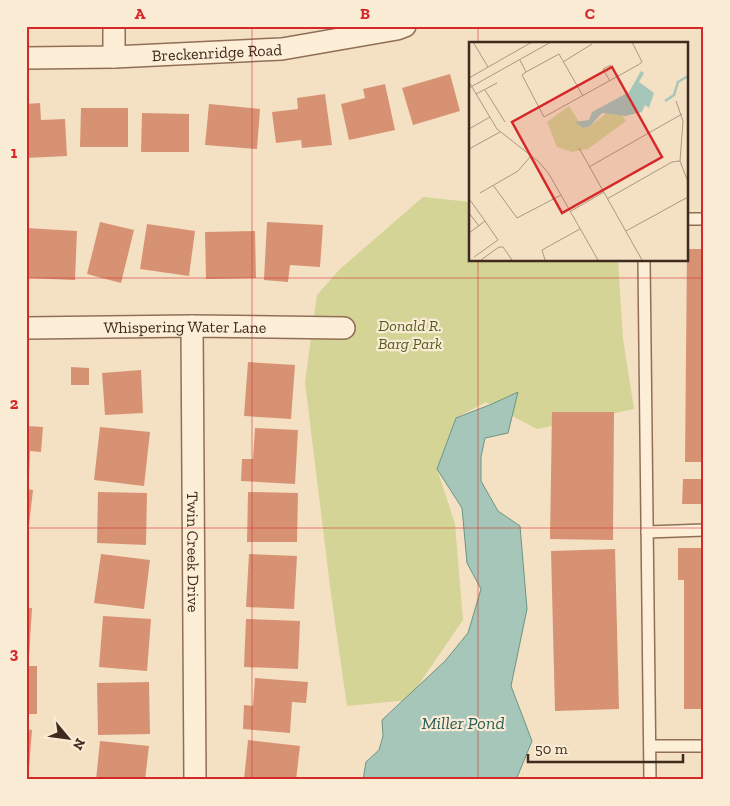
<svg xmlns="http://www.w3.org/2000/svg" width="730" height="806" viewBox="0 0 730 806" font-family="'Zilla Slab',serif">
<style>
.green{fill:#d3d495}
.water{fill:#a6c6b9;stroke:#6b9686}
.building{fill:#d79274}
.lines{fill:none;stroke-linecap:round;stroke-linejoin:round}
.lane-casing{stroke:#916f57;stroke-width:14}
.street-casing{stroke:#916f57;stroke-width:24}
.lane{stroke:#fdeed8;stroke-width:11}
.street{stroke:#fdeed8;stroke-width:21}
.grid{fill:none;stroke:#d62828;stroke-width:1;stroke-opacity:0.55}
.labels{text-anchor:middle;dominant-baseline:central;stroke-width:4.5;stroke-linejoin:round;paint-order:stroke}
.street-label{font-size:16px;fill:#3f2a1d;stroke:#faebd4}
.park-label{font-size:16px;font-style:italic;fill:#555e21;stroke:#faebd4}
.water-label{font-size:18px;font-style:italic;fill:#2a6057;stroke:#faebd4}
.inset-river{fill:none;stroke:#a6c6b9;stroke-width:2.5}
.inset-road{fill:none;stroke:#ac9781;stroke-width:1}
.view{fill:#d62828;fill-opacity:0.15;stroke:#d62828;stroke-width:2.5}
.inset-edge{fill:none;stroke:#3f2a1d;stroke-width:2.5}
.neatline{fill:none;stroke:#d62828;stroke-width:2}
.grid-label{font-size:16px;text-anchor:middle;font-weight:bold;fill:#d62828}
</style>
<rect width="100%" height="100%" fill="#f4e0c3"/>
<path class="green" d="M423,197L470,202V260H618L623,339L634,409L537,429L486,402L456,418L437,469L455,524L463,620L408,700L347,706L331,594L305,382L317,295L339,270Z"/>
<path class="water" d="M518,392L508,433L485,438L481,457V481L498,511L520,526L527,609L511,686L532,741L516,780H363L366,762L379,750L383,736L382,720L445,661L468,633L481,589L467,563L462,508L437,469L456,418L492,404Z"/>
<g class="building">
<path d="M450,74L460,111L413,125L402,88Z"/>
<path d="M385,84L395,130L349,140L341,104L365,98L363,89Z"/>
<path d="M325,94L332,145L302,148L301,140L276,143L272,112L298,109L297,98Z"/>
<path d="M40,103L41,120L65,119L67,156L26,158V104Z"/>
<path d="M209,104L260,109L257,149L205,145Z"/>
<path d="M81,108H128V147H80Z"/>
<path d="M142,113L189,114V152H141Z"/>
<path d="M100,222L134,230L121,283L87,274Z"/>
<path d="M267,222L323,225L320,267L290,265L288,282L264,280Z"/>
<path d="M147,224L195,231L189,276L140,269Z"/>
<path d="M26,228L77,231L75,280L26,278Z"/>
<path d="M255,231L256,278L206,279L205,232Z"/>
<path d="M687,249H704V462H685Z"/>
<path d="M248,362L295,365L291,419L244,416Z"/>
<path d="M71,367L89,368V385H71Z"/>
<path d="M141,370L143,413L105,415L102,373Z"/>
<path d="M552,412H614L613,540L550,539Z"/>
<path d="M26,426L43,427L41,452L30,451L29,477H26Z"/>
<path d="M100,427L150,432L144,486L94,480Z"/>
<path d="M255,428L298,430L295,484L241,481L242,459H253Z"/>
<path d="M683,479H704V504H682Z"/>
<path d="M26,489L33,490L28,534H26Z"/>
<path d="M98,492L147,493L146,545L97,543Z"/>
<path d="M248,492L298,493L297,542H247Z"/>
<rect x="26" y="543" width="3" height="53"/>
<path d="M678,548H704V709H684V580H678Z"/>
<path d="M615,549L619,709L555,711L551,551Z"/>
<path d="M101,554L150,560L144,609L94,603Z"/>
<path d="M249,554L297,556L294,609L246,607Z"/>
<path d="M26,608H32L29,657H26Z"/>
<path d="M103,616L151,619L147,671L99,667Z"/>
<path d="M246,619L300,621L298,669L244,667Z"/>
<rect x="26" y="666" width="11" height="48"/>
<path d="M255,678L308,682L306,703L292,702L290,733L243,729L244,705L253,706Z"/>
<path d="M149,682L150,734L98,735L97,683Z"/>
<path d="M26,729L32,730L29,768H26Z"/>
<path d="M248,740L300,746L296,780H244Z"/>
<path d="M100,741L149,746L145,780H96Z"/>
</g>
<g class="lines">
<defs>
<g id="lane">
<path d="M686,219H704"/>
<path d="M644,260L650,780"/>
<path d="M647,532L704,530"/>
<path d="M650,746H704"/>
</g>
<g id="street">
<path d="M114,26V57"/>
<path id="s1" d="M26,58L114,57L282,49L397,29L405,26"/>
<path id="s2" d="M192,326L195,780"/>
<path id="s3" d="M26,328L192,326L344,328"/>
</g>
</defs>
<use href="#lane" class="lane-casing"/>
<use href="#street" class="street-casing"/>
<use href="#lane" class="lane"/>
<use href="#street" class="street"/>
</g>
<path class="grid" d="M252,26V780M478,26V44M478,260V780M26,278H704M26,528H704"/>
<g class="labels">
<g class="street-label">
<text stroke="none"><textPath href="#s1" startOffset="191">Breckenridge Road</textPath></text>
<text stroke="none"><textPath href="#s3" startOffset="159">Whispering Water Lane</textPath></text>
<text stroke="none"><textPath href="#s2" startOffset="226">Twin Creek Drive</textPath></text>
</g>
<g class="park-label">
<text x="410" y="325">Donald R.<tspan x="410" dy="18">Barg Park</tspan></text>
</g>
<g class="water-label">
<text x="463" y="723">Miller Pond</text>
</g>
</g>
<g transform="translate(469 42)">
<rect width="219" height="219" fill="#f4e0c3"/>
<path d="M100,64L114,86L121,84L138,71L152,72L157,79L119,107L103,110L88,105L78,80Z" fill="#d3d495"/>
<path d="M172,29L175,31L170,40L185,51L180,66L176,63L173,70L156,74L133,71L121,84L114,86L106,80L120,78L123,70L160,50Z" fill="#a6c6b9"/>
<path class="inset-river" d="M196,59L205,53L209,40L219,34"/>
<path class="inset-road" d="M4,0L19,25M51,18L57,30L53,33L75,75L169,23L173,20L163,0M94,20L123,2M57,30L90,12L114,54M0,36L63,0M141,39L134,27L142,23M0,40L28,87L70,120L80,132L129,218M0,46L82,0M16,48L36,80M7,52L28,41M207,59L214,79L211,119L219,140M0,87L21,75M110,106L173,218M0,107L31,90M120,125L213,72M24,143L48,176L92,153M11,151L49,129L62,114M138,157L203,120L211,119M102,169L135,150M0,171L10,184M157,189L219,155M0,191L16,179L1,158M5,215L29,198L16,179M12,218L30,205H34L43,218M76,218L73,208L111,187"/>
<path class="view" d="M143,25L193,115L93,171L43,80Z"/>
<rect width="219" height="219" class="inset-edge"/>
</g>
<rect width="730" height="806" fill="none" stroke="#faebd4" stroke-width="55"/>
<g transform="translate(68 738) rotate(119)" stroke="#faebd4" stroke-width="4" paint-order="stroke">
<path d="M0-4L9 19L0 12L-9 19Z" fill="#3f2a1d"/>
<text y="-8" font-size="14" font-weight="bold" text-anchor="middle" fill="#3f2a1d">N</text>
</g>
<path d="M528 754v8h155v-8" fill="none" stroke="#3f2a1d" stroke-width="2.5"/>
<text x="535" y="754" font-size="15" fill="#3f2a1d" stroke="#faebd4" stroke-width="4" paint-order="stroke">50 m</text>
<rect x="28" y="28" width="674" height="750" class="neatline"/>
<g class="grid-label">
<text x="140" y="19">A</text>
<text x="365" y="19">B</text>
<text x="590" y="19">C</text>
<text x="14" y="158">1</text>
<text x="14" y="409">2</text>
<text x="14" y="659">3</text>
</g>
</svg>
